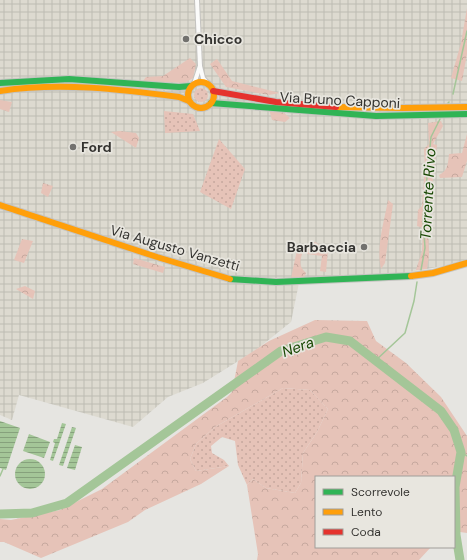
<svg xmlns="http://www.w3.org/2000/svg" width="467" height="560" viewBox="0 0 467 560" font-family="'DM Sans',sans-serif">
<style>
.industrial{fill:url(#industrial-grid)}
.grass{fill:url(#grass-dots)}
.forest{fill:url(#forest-crowns)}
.water{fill:url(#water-rules)}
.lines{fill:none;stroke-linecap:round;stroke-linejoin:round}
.stream{stroke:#a4c698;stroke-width:1.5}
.river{stroke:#a4c698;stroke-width:9}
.street-casing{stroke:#c4c3c0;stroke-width:6}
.fast-casing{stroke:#c4c3c0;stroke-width:8}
.slow-casing{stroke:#c4c3c0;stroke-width:8}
.jam-casing{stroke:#c4c3c0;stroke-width:8}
.street{stroke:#fbfbfa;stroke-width:4}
.fast{stroke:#30b455;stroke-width:6}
.slow{stroke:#ff9f0a;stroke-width:6}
.jam{stroke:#e5322d;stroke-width:6}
.poi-dot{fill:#72716e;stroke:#e8e6df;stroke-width:1.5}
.labels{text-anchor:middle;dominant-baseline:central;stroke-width:3.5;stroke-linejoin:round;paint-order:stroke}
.poi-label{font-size:14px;font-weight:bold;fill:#343330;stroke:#e8e6df;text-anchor:start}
.street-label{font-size:14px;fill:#343330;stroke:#e8e6df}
.water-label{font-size:15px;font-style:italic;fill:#184803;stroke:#e8e6df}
</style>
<defs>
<pattern id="industrial-grid" width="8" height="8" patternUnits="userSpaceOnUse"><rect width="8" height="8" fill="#dddad0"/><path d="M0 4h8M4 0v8" fill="none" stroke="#bebcb3"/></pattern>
<pattern id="grass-dots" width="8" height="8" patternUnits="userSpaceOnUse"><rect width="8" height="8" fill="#e6c3b8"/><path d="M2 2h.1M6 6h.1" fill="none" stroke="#c6a89e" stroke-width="1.8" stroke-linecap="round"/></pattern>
<pattern id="forest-crowns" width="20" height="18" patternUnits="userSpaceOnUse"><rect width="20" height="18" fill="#e6c3b8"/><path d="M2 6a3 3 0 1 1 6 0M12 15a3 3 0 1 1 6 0" fill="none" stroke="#c6a89e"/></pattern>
<pattern id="water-rules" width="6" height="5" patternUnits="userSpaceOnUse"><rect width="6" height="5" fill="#a4c698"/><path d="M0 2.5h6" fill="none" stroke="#86a17c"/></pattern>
</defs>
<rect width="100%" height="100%" fill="#e6e5e1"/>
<path class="industrial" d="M0,0H467V259L444,266L397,274L300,278L291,322L256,350L203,383L168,397L133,427L19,395L12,420L0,415Z"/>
<g class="grass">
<circle cx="201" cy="95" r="7"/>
<path d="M164,111L193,114L200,131L165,133Z"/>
<path d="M219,139L245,169L231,209L200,192Z"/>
<path d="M283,388L310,390L328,409L317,432L303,453L301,483L295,493L266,488L253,479L247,485L238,465L235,441L222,437L211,446L212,453L224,460L229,466L196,471L190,459L196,444L215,427Z"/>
</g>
<g class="forest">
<path d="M467,8V54L462,81L451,78L461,43Z"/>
<path d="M190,58L196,64L193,78L185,83L143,81L146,77L163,76Z"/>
<path d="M217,59L232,81L280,93L269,95L226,87L210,64Z"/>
<path d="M0,100L12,102L9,112L0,109Z"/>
<path d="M269,109L283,112L290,118L285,122L272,120Z"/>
<path d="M441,121L443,126L433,144L437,145L430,204L428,224L429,256L427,269L416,270L422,251L423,228L417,226L418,210L422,206L425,166L424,149L429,144L428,123Z"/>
<path d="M120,131L136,133L139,138L136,148L111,132Z"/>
<path d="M467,134V161L462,177L440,178L439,175C448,171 448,163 449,154L462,153Z"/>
<path d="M43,183L53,186L48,197L41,193Z"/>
<path d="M388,200L393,204L385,263L381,269C376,246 384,223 388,200Z"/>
<path d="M22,239L33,241L24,263L14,260Z"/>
<path d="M315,242L328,250L326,272L320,271L322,256L307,254L308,244Z"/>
<path d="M297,250L303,251C300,260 298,266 306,273L304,278H291Z"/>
<path d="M134,258L165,267L163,273L133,264Z"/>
<path d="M25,286L35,291L33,299L16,289Z"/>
<path d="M315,320L367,321L376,341L406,363L441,397L467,436V533L460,532L454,528V477H316V547H431L419,560H257L258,554L247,485L253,479L266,488L295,493L301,483L303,453L317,432L328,409L310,390L283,388L215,427L196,444L190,459L196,471L229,466L201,484L145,510L128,522L41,558L4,542H0V519L11,520L60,510L102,489L227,397L232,392L238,361L269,341Z"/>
</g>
<g class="water">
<path d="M0,421L20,428L6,470L0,468Z"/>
<path d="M62,423L66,424L53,461L50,460L55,443L53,442L54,439H57Z"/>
<path d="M72,427L76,428L63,466L59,465Z"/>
<path d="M29,434L50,442L44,458L23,451Z"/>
<path d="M75,445L82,447L75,470L67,468Z"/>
<circle cx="30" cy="474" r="15"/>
</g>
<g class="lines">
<g class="stream">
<path d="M453,94L467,31"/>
<path d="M448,103L449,102"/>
<path d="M421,270L425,248L423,218L431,137L440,119"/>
<path d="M375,361L405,333L414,301L417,282"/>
<path d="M461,452L467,456"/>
<path d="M0,476L3,469"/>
<path d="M459,560V559"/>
</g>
<path class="river" d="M0,514L32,513L67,503L281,351L326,337L350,341L441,411L454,430L461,452L455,487L456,535L460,560"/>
<defs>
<g id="street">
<path d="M197,0L200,66L203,78L209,85"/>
<path d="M194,84L200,66"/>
</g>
<g id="fast">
<path d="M0,83L69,79L179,87L191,86"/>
<path d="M211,103L376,116L467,114"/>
<path d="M230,279L276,282L411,276"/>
</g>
<g id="slow">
<circle cx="201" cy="95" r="13"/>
<path d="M0,91C60,82 119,89 179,97L189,101"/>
<path d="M336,107L403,108L467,107"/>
<path d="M0,205L157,257L230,279"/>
<path d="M411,276L433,273L467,263"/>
</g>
<path id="jam" d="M213,91L276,102L336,107"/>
</defs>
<use href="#street" class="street-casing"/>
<use href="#fast" class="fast-casing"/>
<use href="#slow" class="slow-casing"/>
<use href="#jam" class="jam-casing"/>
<use href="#street" class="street"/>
<use href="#fast" class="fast"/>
<use href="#slow" class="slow"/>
<use href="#jam" class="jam"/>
</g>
<g class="poi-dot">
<circle cx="186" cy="39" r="4"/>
<circle cx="73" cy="147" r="4"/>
<circle cx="364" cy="247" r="4"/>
</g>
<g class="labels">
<g class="poi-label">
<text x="194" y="39">Chicco</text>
<text x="81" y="147">Ford</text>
<text x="356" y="247" text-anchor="end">Barbaccia</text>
</g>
<g class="street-label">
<text transform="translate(340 100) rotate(3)">Via Bruno Capponi</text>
<text transform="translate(175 248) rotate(16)">Via Augusto Vanzetti</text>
</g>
<g class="water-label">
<text transform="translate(428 194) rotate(-87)">Torrente Rivo</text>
<text transform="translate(298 347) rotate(-20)">Nera</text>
</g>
</g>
<rect x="315" y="476" width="140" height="72" fill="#e8e6df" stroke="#a09e99"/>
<rect x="323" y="489" width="20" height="6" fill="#30b455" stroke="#a09e99"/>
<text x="351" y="496" font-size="12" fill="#343330">Scorrevole</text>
<rect x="323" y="509" width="20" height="6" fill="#ff9f0a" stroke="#a09e99"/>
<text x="351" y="516" font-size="12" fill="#343330">Lento</text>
<rect x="323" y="529" width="20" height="6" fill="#e5322d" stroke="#a09e99"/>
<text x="351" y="536" font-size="12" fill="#343330">Coda</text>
</svg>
